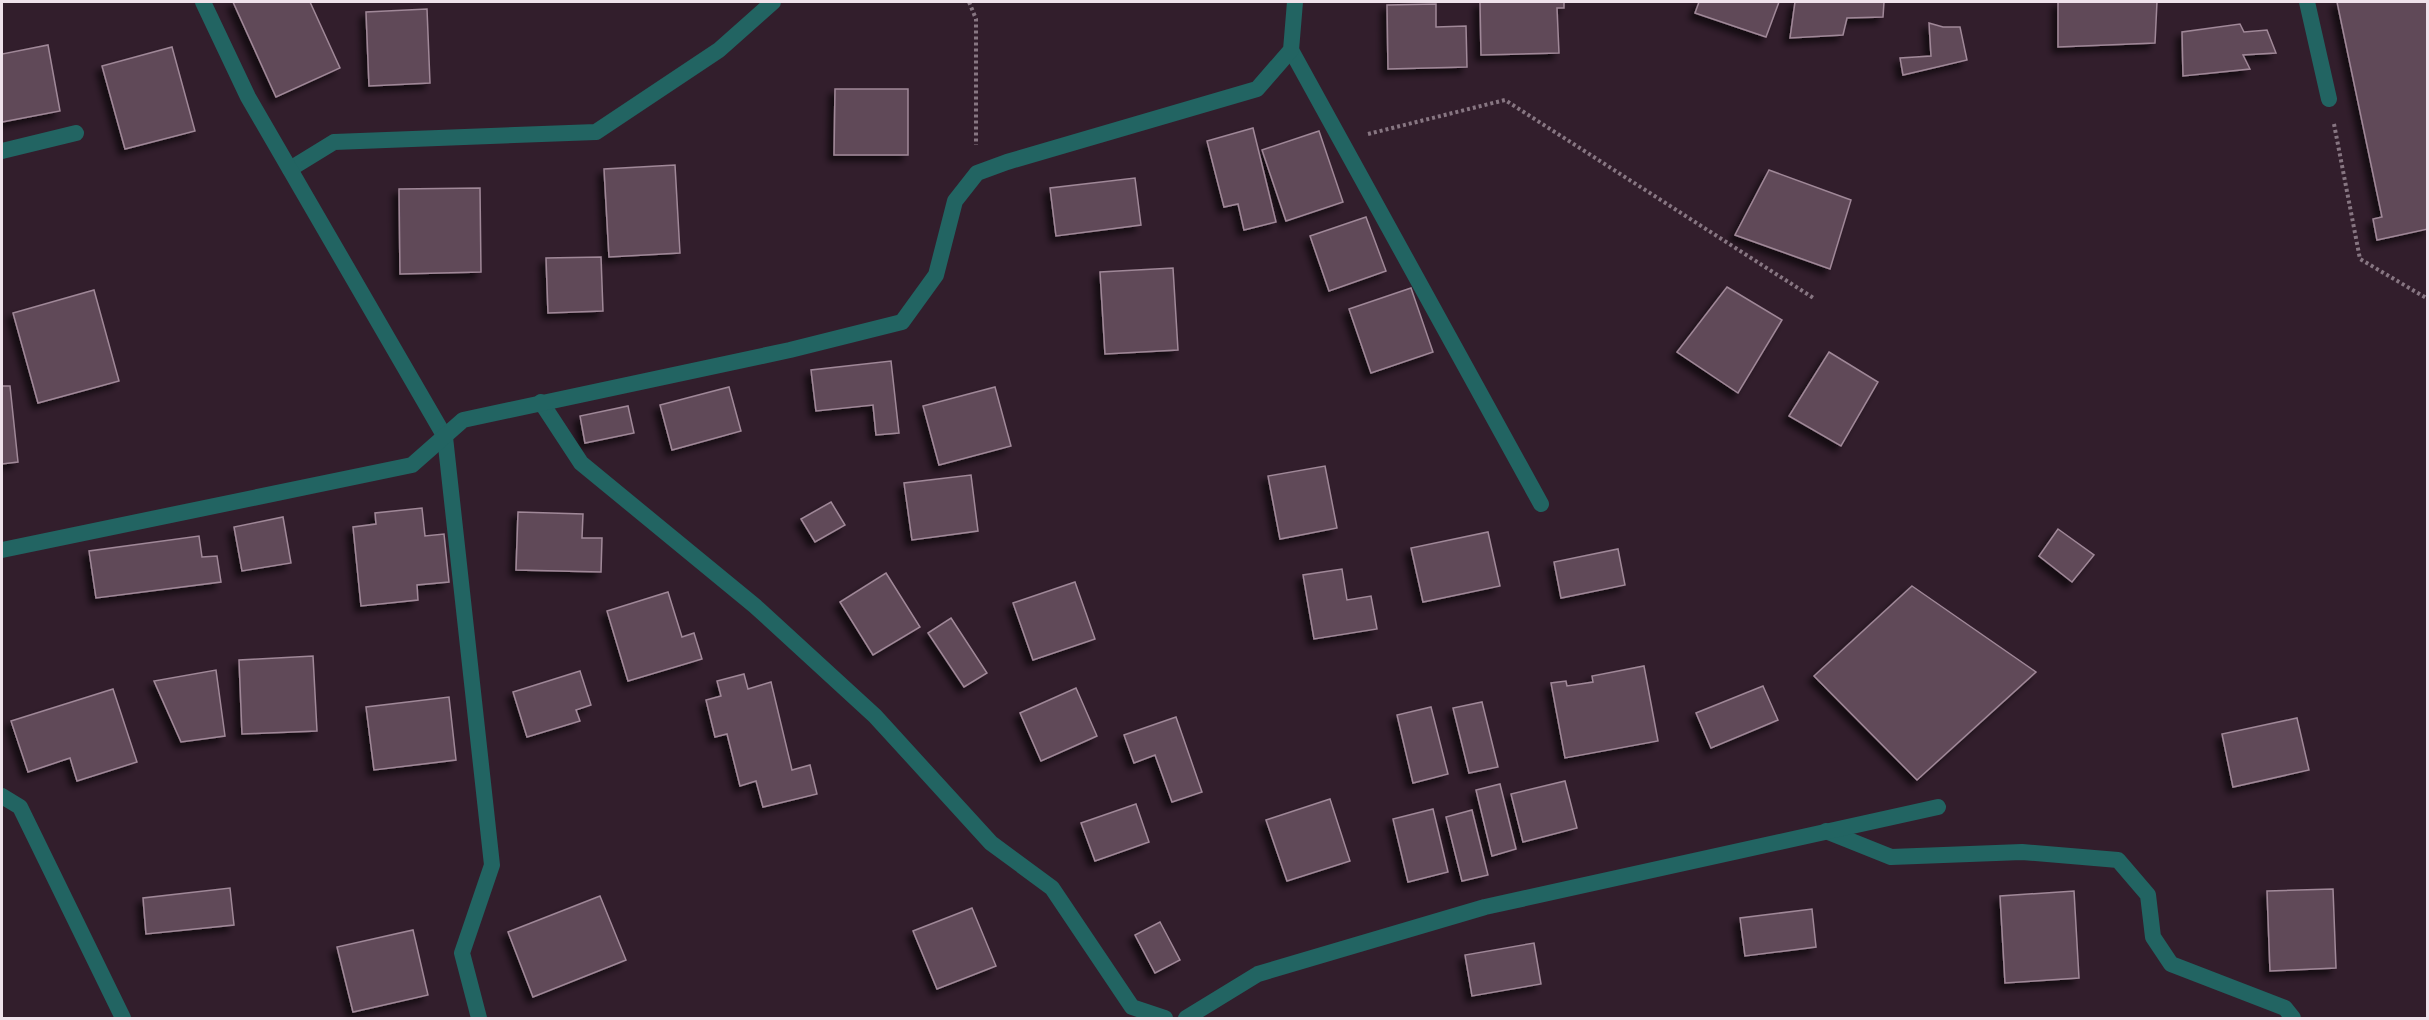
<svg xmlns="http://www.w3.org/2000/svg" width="2429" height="1020" viewBox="0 0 2429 1020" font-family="'Playfair Display',serif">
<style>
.building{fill:#604a59;stroke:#a08898;stroke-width:1.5;filter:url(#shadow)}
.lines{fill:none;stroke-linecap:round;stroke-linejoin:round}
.path{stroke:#877682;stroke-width:4;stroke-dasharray:3 3;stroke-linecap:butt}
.service{stroke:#226462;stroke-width:16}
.minor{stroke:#226462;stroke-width:16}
</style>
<defs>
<filter id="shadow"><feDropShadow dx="-5.5" dy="5.5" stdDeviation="3" flood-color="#0009"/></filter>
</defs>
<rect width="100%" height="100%" fill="#321e2c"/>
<g class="building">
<path d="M233,2H310L340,68L276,97Z"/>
<path d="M1480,2H1564V8H1557L1559,53L1481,55Z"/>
<path d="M1699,2H1779L1766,37L1695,13Z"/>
<path d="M1795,2H1884L1883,17L1847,18L1843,35L1790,38Z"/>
<path d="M2058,2H2157L2155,43L2058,47Z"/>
<path d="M2337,2H2428V229L2377,240L2373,219L2382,217Z"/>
<path d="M1436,4V27L1466,26L1467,67L1388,69L1387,5Z"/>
<path d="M427,9L430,83L369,86L366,12Z"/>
<path d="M1929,23L1943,27H1960L1967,60L1903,75L1900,58L1931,56Z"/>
<path d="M2240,24L2244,32L2267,30L2276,53L2243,55L2250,69L2183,76L2182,32Z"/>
<path d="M48,45L60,111L2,122V54Z"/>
<path d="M172,47L195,131L125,149L102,66Z"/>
<path d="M835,89H908V155H834Z"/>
<path d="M1253,128L1276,222L1244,230L1238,204L1224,207L1207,141Z"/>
<path d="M1319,131L1343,202L1286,221L1262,150Z"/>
<path d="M675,165L680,253L609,257L604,169Z"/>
<path d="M1769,170L1851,200L1830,269L1735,235Z"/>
<path d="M1135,178L1141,225L1056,236L1050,188Z"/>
<path d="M480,188L481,272L400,274L399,189Z"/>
<path d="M1366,217L1386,271L1329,291L1310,236Z"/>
<path d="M601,257L603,311L548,313L546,258Z"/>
<path d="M1173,268L1178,350L1105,354L1100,272Z"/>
<path d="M1727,287L1782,320L1738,393L1677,352Z"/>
<path d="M1411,288L1433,352L1371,373L1349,309Z"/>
<path d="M94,290L119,381L38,403L13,313Z"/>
<path d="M1829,352L1878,382L1841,446L1789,416Z"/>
<path d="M891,361L899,433L876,435L873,405L816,411L811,370Z"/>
<path d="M2,386H10L18,462L2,464Z"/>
<path d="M729,387L741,431L672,450L660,405Z"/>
<path d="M995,387L1011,446L939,465L923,406Z"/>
<path d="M628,406L634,433L585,443L580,416Z"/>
<path d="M1325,466L1337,528L1280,539L1268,476Z"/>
<path d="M971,475L978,531L912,540L904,483Z"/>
<path d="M831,502L845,525L815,542L801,519Z"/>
<path d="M422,508L425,536L444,534L449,582L417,585L418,600L361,606L353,527L376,524L375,513Z"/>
<path d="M518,512L583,514L582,538H602L601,572L516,570Z"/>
<path d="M283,517L291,563L242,571L234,527Z"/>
<path d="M2058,529L2094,555L2072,582L2039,556Z"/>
<path d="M1488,532L1500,586L1423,602L1411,548Z"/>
<path d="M199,536L202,557L217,556L221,582L96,598L89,551Z"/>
<path d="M1618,549L1625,585L1561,598L1554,562Z"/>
<path d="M1342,569L1347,600L1371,596L1377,629L1314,639L1303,575Z"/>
<path d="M886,573L920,627L873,655L840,602Z"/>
<path d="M1075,582L1095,639L1033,660L1013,603Z"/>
<path d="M1912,586L2036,672L1917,780L1814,676Z"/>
<path d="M668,592L682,637L694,633L702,659L628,681L607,611Z"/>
<path d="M951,618L987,673L964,687L928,633Z"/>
<path d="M313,656L317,731L242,734L239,660Z"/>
<path d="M1644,666L1658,741L1565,758L1551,683L1566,681L1567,686L1593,682L1592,676Z"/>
<path d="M216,670L225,736L181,742L154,681Z"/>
<path d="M580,671L591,705L576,710L580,721L527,737L513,692Z"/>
<path d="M744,674L748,689L771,682L792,770L810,765L817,794L763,807L756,781L740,786L727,734L715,737L706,700L721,696L717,681Z"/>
<path d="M1763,686L1778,720L1711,748L1696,713Z"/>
<path d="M1076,688L1097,736L1041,761L1020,713Z"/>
<path d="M113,689L137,762L77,781L70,758L28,772L11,721Z"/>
<path d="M449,697L456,760L374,770L366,707Z"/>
<path d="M1482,702L1498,767L1469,773L1453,708Z"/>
<path d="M1431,707L1448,774L1413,783L1397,715Z"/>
<path d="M1176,717L1202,792L1172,802L1155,755L1134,763L1124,735Z"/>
<path d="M2297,718L2309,770L2233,787L2222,734Z"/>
<path d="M1565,781L1577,828L1523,842L1511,794Z"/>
<path d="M1500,784L1516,849L1492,856L1476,790Z"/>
<path d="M1330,799L1350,861L1287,881L1266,820Z"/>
<path d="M1136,804L1149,842L1095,861L1081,823Z"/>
<path d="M1433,809L1448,872L1408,882L1393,819Z"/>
<path d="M1472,810L1488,875L1462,881L1446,817Z"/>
<path d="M230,888L234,925L146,934L143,898Z"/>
<path d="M2333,889L2336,968L2270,971L2267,891Z"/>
<path d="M2074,891L2079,978L2005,983L2000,896Z"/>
<path d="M600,896L626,960L533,997L508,932Z"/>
<path d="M972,908L996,966L937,989L913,931Z"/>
<path d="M1812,909L1816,947L1745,956L1740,918Z"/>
<path d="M1160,922L1180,960L1155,973L1135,935Z"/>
<path d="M413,930L428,995L353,1012L337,947Z"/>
<path d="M1534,943L1541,984L1472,996L1465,955Z"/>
</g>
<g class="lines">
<g class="path">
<path d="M969,2L976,19V145"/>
<path d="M2334,124L2360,259L2428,299"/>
<path d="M1368,134L1505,100L1815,299"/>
</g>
<g class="service">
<path d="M2307,2L2329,99"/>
<path d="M290,169L334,142L596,132L719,50L773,2"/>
<path d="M1826,831L1891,857L2022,852L2118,860L2148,895L2153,937L2171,964L2285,1008L2293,1018"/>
</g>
<g class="minor">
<path d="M203,2L248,97L445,437L492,865L462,953L479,1018"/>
<path d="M1291,50L1541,504"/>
<path d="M2,151L76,133"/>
<path d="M541,402L581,463L755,606L875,716L991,843L1052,888L1132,1007L1165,1018"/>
<path d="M2,550L412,465L463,420L790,350L902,322L936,275L955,201L977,173L1007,162L1257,89L1291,50L1295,2"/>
<path d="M2,796L20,807L123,1018"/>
<path d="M1186,1018L1258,974L1485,907L1938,807"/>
</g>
</g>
<rect width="2429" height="1020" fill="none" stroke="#efe2eb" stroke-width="6"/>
</svg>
